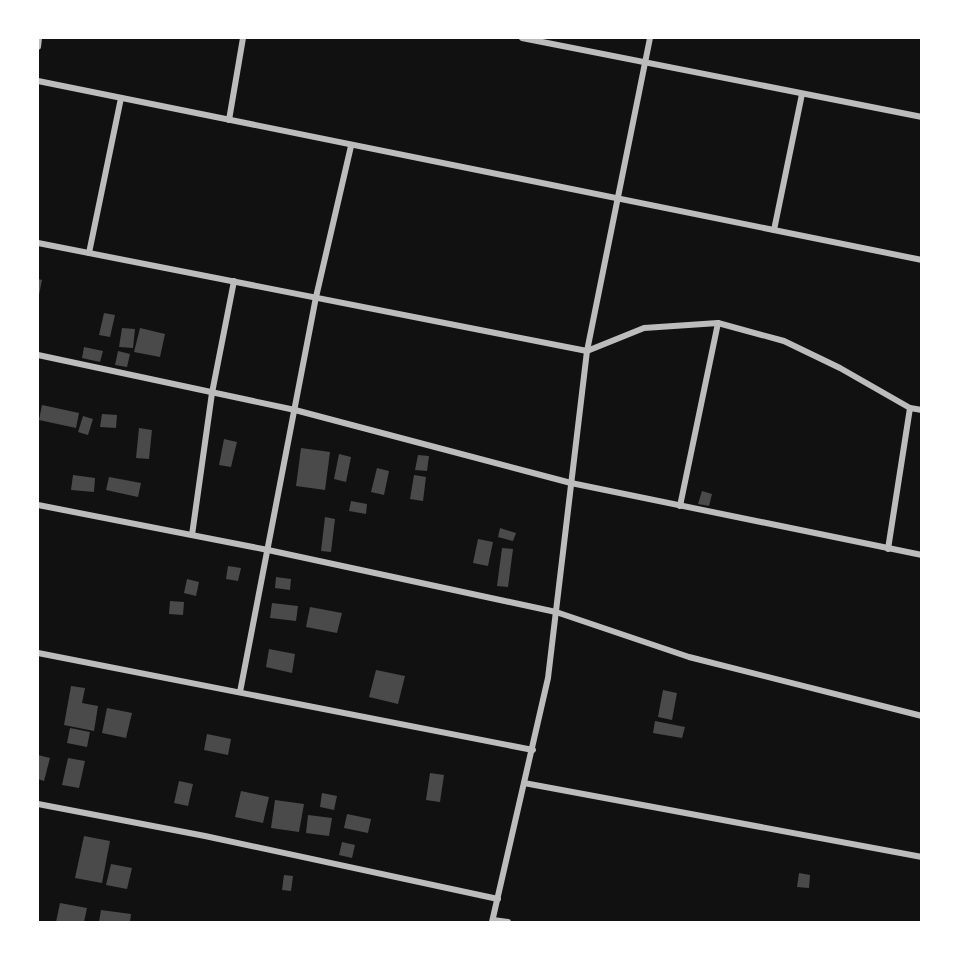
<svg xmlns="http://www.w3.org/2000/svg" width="959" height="960" viewBox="0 0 959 960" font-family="Cabin,sans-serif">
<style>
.building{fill:#4a4a4a}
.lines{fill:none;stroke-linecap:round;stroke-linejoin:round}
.minor{stroke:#bcbcbc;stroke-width:6}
</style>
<rect width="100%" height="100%" fill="#111"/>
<g class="building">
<path d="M38,279L42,280L39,295H38Z"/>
<path d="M104,313L115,315L110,337L99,335Z"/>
<path d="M122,328L135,329L133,348L119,347Z"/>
<path d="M140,328L165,334L160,357L134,352Z"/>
<path d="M84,347L103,351L100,362L82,358Z"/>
<path d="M118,351L130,354L127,367L115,365Z"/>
<path d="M42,405L79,413L76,428L39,420Z"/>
<path d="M102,414L117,415L116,428L100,427Z"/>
<path d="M83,416L93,419L88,435L78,432Z"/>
<path d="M139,428L152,430L149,459L136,458Z"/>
<path d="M224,439L237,442L231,467L219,465Z"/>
<path d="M301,448L330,452L325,490L296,486Z"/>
<path d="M339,454L351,457L346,482L334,479Z"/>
<path d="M418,455L429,456L427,471L415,470Z"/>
<path d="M377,468L389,471L384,495L371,492Z"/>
<path d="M73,475L95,478L94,492L71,490Z"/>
<path d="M414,475L426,477L423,501L410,499Z"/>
<path d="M109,477L141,483L138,497L106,490Z"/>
<path d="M702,491L712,494L709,506L698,504Z"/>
<path d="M351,501L367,504L366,514L349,511Z"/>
<path d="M325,517L335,519L331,552L321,551Z"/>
<path d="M500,528L516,533L513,541L498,537Z"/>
<path d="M478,539L493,542L488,566L473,563Z"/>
<path d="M502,548L513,549L508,587L497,586Z"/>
<path d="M228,566L241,568L238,581L226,579Z"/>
<path d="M276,577L291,579L290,590L275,588Z"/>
<path d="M187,579L199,582L196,596L184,593Z"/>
<path d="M170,601L184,602L183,615L169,614Z"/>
<path d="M272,603L298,606L296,621L270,618Z"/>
<path d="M310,607L342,613L337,633L306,627Z"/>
<path d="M269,649L295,654L292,673L266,667Z"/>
<path d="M376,670L405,676L398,704L369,697Z"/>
<path d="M71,686L85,688L82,703L98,706L94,731L64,725Z"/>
<path d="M663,690L677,693L672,720L658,717Z"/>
<path d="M107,708L132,713L126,738L102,733Z"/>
<path d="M655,721L685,727L682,738L653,733Z"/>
<path d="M70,728L90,732L87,747L67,743Z"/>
<path d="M207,734L231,739L228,755L204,750Z"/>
<path d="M38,755L50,758L44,781L38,779Z"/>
<path d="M68,758L85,761L79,788L62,785Z"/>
<path d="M430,773L444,775L440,802L426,800Z"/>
<path d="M179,781L193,784L188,806L174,803Z"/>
<path d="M241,791L269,797L263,823L235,817Z"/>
<path d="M322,793L337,796L334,810L320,807Z"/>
<path d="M275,800L304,804L299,832L271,828Z"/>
<path d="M347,814L371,819L368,833L344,828Z"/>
<path d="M308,815L332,818L329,836L306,833Z"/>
<path d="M84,836L110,841L102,883L75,878Z"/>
<path d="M342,842L355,845L352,858L339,855Z"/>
<path d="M111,864L132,868L127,889L106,885Z"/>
<path d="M799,873L810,875L809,888L797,887Z"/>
<path d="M284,875L293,876L291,891L282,890Z"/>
<path d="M60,903L87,908L84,922H56Z"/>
<path d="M101,910L131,914L130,922H99Z"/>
</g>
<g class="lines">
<g class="minor">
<path d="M522,38L922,117"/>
<path d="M38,47L39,38"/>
<path d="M38,81L922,260"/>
<path d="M229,120L243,38"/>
<path d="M774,230L802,94"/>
<path d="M38,243L587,351L644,328L718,323L784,341L840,368L910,408L922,410"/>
<path d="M89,253L121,98"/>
<path d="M38,355L295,410L571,483L922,555"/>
<path d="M38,505L268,550L556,612L689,657L922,716"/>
<path d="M680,506L718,323"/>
<path d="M192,535L212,393L234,281"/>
<path d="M888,549L910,408"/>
<path d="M38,653L533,750"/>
<path d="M240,692L316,297L351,146"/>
<path d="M524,783L922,857"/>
<path d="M38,804L205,836L498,899"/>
<path d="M493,920L508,922"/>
<path d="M492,922L548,678L587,351L650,38"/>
</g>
</g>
<rect width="959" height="960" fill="none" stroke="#ffffff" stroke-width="78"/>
</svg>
